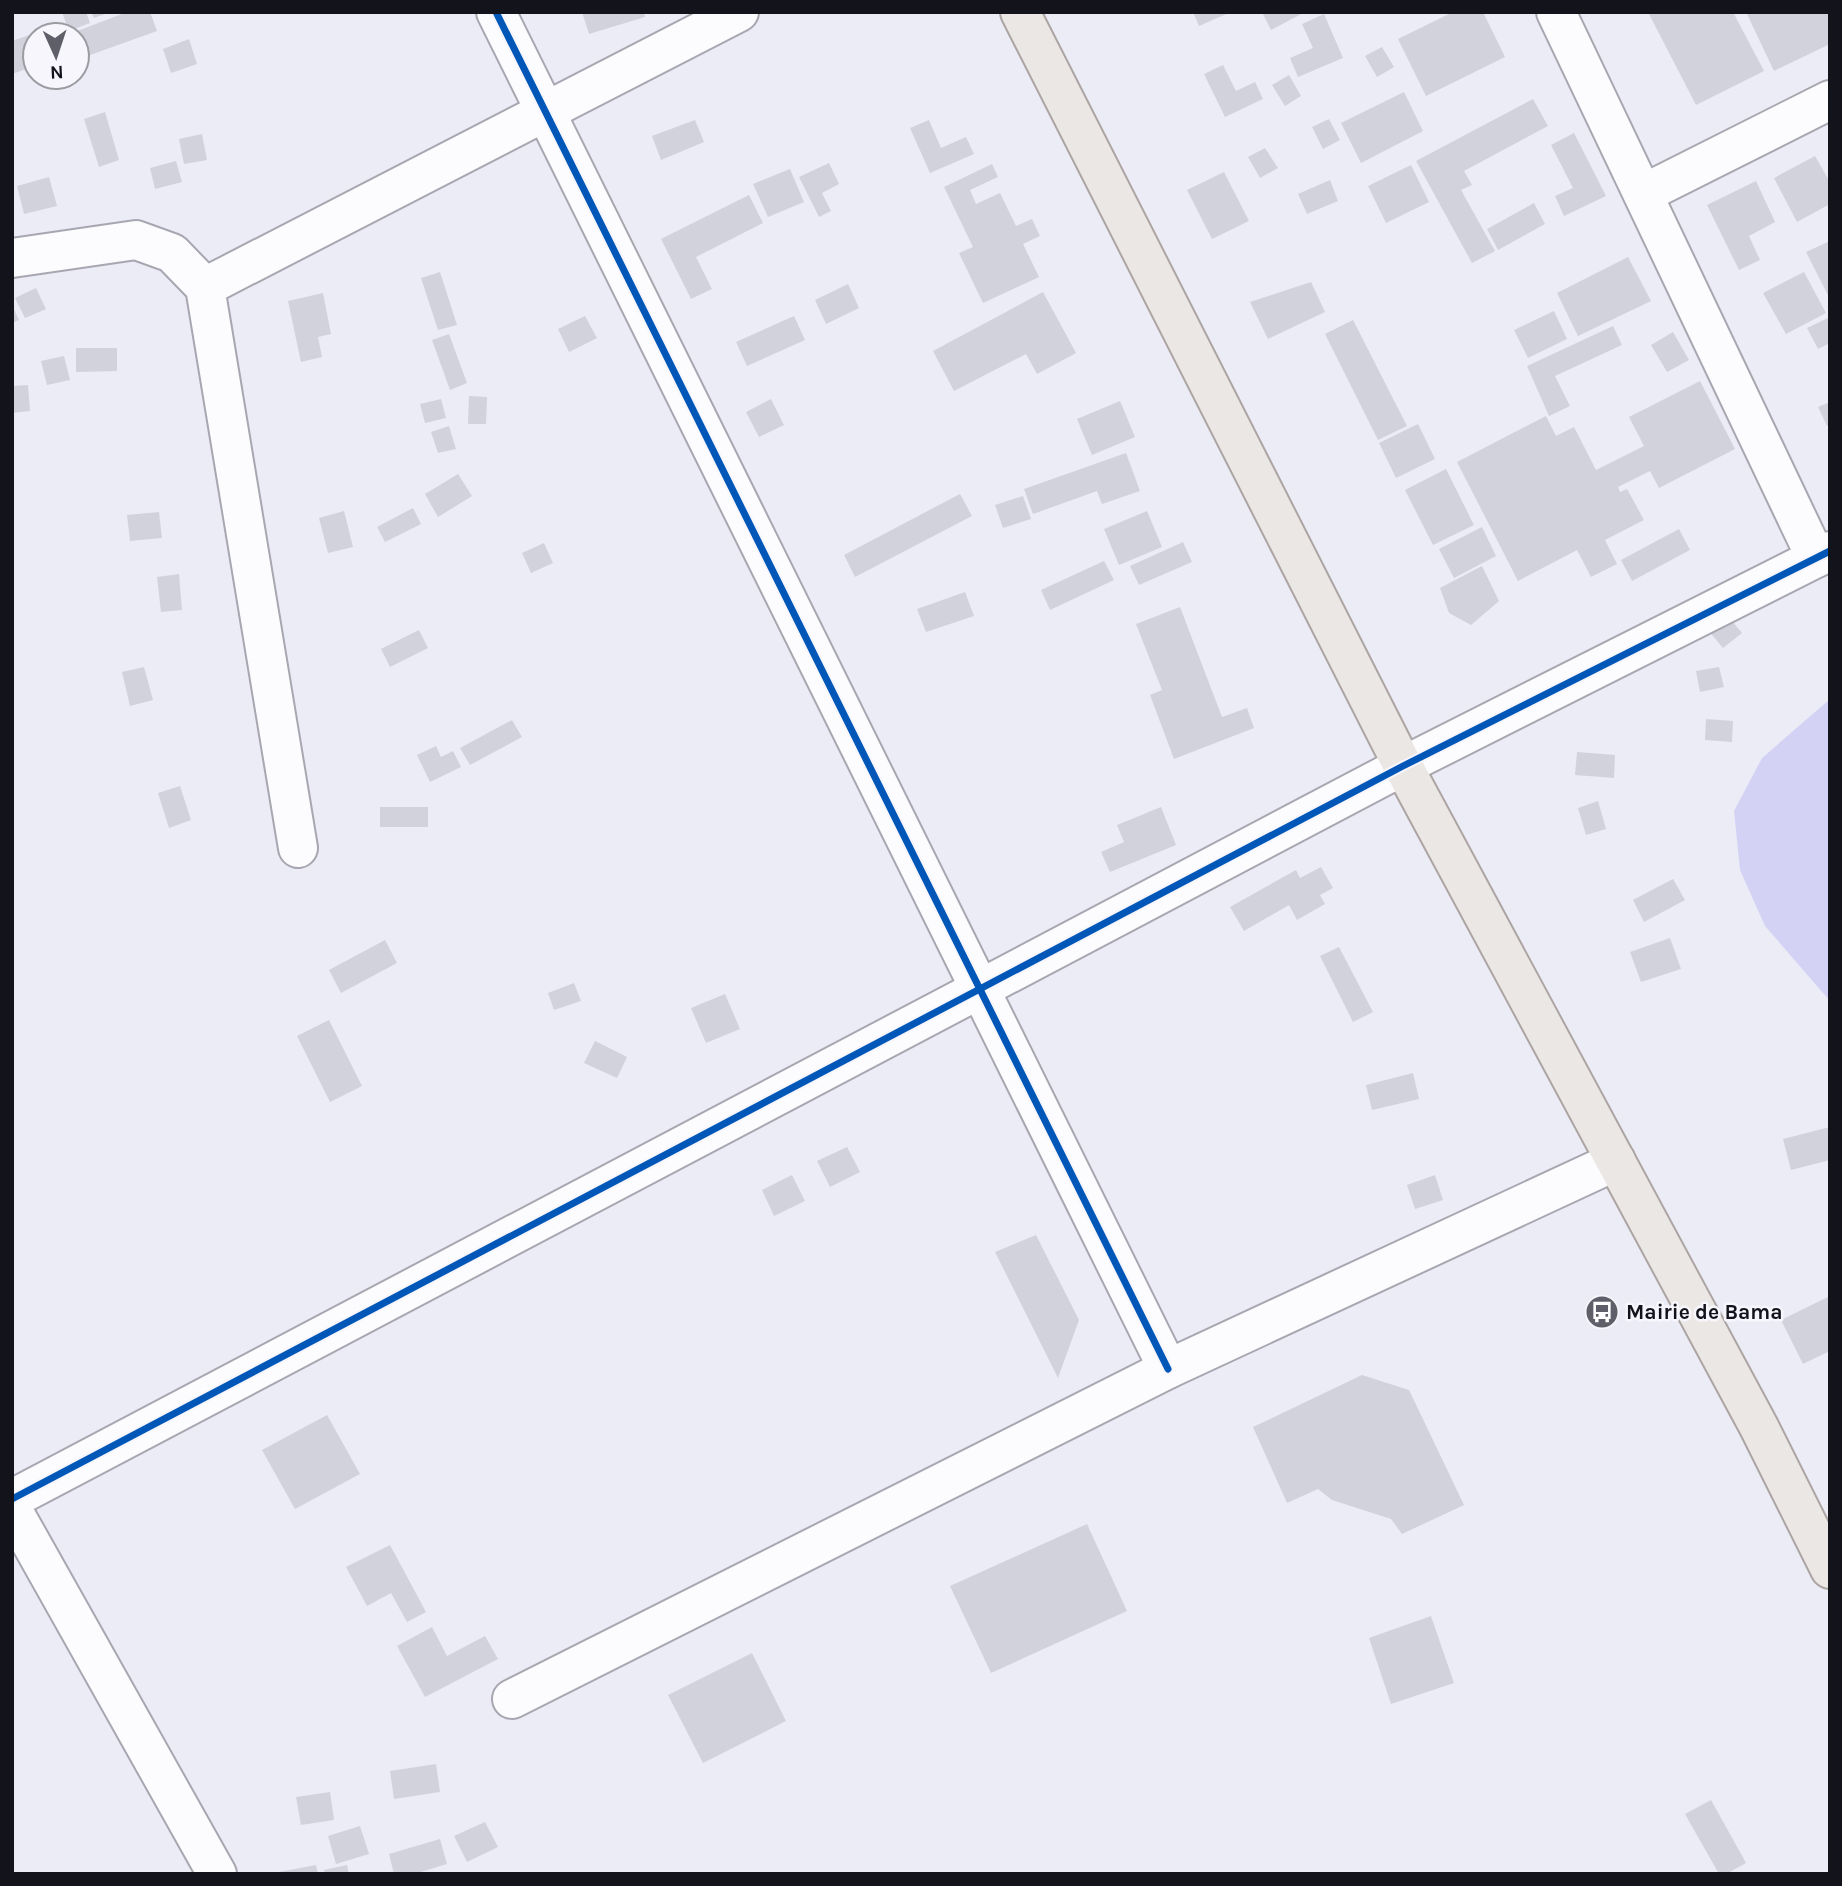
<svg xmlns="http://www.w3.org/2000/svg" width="1842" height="1886" viewBox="0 0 1842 1886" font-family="Karla,sans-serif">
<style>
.water{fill:#d4d2f4}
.building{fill:#d2d2dc}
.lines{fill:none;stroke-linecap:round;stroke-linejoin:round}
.street-casing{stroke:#a8a7b1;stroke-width:42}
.primary-casing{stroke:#aca5a3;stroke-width:42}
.street{stroke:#fcfcfe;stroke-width:38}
.primary{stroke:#ebe7e4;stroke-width:38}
.cycleway-casing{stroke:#f6f6fc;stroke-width:11}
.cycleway{stroke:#0057b8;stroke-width:7}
.labels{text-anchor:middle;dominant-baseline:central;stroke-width:5;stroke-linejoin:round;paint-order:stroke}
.poi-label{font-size:21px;font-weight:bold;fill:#13131c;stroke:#f6f6fc;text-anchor:start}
</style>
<rect width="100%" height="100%" fill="#ececf7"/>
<path class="water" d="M1830,699V1001L1765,926L1740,870L1734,811L1762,758Z"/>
<g class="building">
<path d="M62,12H86L90,23L69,31Z"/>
<path d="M91,12H108V13L94,18Z"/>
<path d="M127,12H150L157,31L79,59L77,35H67Z"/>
<path d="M582,12H644L645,17L589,34Z"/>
<path d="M1193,12H1231L1199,26Z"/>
<path d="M1262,12H1305L1271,30Z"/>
<path d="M1453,12H1483L1505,57L1426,96L1398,39Z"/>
<path d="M1652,12H1733L1764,71L1696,105L1649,14Z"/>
<path d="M1746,12H1830V44L1774,71Z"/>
<path d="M1324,14L1343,58L1298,77L1290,58L1313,48L1302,24Z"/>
<path d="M35,33V66L12,74V41Z"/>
<path d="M189,39L197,64L171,73L163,49Z"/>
<path d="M1382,47L1394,67L1377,77L1365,56Z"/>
<path d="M1223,65L1236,91L1255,82L1263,99L1225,117L1204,74Z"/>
<path d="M1289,75L1301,96L1285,106L1272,85Z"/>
<path d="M1404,92L1423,131L1361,163L1341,123Z"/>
<path d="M1533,99L1548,126L1464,171L1472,185L1461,190L1495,251L1472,263L1416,161Z"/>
<path d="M105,112L119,160L99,167L84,119Z"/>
<path d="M1329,119L1340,140L1323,149L1312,127Z"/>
<path d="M695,120L704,142L661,160L652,136Z"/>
<path d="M929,120L941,148L966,137L974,154L930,173L910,128Z"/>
<path d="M1574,133L1606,196L1564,216L1555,196L1573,188L1551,145Z"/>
<path d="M202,134L207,160L184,164L179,139Z"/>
<path d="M1265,148L1278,168L1260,178L1248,157Z"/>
<path d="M1815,156L1830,182V204L1797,222L1774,178Z"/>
<path d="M176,161L182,182L155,189L150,168Z"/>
<path d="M829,163L839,184L822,193L831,211L819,217L799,177Z"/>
<path d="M992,164L998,177L970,190L976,204L1000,193L1016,226L1032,219L1040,236L1023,244L1039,277L983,303L959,253L973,247L944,187Z"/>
<path d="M1411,165L1429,202L1386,223L1368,186Z"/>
<path d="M790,169L804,202L768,217L753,184Z"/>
<path d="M1224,172L1249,221L1212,239L1187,190Z"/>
<path d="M49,177L57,206L24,214L17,186Z"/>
<path d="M1330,180L1338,201L1307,214L1298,194Z"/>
<path d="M1756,181L1775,222L1749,236L1760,260L1739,270L1707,205Z"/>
<path d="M749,195L763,223L696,257L712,289L691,299L661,239Z"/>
<path d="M1534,203L1545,224L1498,250L1487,229Z"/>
<path d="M1830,241V299L1806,252Z"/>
<path d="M1628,257L1651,301L1578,336L1557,293Z"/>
<path d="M440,272L457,325L438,330L421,278Z"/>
<path d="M1804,272L1826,313L1786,334L1763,293Z"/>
<path d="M1311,282L1325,312L1268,339L1250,302Z"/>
<path d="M848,284L859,308L826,324L815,300Z"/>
<path d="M36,288L46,309L25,318L15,298Z"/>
<path d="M1043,292L1076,353L1037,374L1026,354L954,391L933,351Z"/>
<path d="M323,293L331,334L318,337L322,357L301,362L288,301Z"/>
<path d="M12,305L19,320L12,323Z"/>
<path d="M1554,311L1567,339L1528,358L1514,330Z"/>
<path d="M585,316L597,338L569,352L558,329Z"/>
<path d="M794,316L805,340L747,366L736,342Z"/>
<path d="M1830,317V343L1818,349L1807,328Z"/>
<path d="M1353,320L1407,426L1378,440L1325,334Z"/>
<path d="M1613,326L1622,345L1555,376L1570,406L1549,416L1527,366Z"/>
<path d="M1673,332L1689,360L1667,372L1651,345Z"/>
<path d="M449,334L467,383L450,390L432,340Z"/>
<path d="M76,348H117V371L76,372Z"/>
<path d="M64,356L70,380L47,385L41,361Z"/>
<path d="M1700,381L1735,449L1659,488L1650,471L1618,487L1620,492L1627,489L1644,520L1605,540L1617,564L1591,577L1577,550L1518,581L1457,462L1546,416L1556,436L1574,427L1596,470L1644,446L1629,417Z"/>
<path d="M28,385L30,411L12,413V386Z"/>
<path d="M469,396L487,397L486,424H468Z"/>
<path d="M441,399L446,418L425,423L420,404Z"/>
<path d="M771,399L784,425L759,437L746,412Z"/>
<path d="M1120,401L1135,437L1092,455L1077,419Z"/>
<path d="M1830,402V425L1827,426L1818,407Z"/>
<path d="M1418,424L1435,459L1396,478L1379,443Z"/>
<path d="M449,426L456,449L438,453L431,432Z"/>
<path d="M1126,453L1140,491L1102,504L1097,491L1033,514L1024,489Z"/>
<path d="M1446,469L1474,525L1433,545L1405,490Z"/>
<path d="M458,474L472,496L438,517L425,494Z"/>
<path d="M960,494L972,516L855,577L844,555Z"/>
<path d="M1023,496L1031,519L1003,528L995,505Z"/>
<path d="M413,508L421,524L385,542L377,527Z"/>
<path d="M344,511L353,547L328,553L319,518Z"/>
<path d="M1147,511L1162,547L1119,565L1104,529Z"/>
<path d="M159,512L162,538L130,541L127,515Z"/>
<path d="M1482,527L1496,556L1454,578L1439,549Z"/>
<path d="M1679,529L1690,550L1632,581L1621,560Z"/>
<path d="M1183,542L1192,562L1139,585L1130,566Z"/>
<path d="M544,543L553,563L531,573L522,553Z"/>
<path d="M1104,561L1114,580L1050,610L1041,590Z"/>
<path d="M1482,566L1499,601L1471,625L1449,613L1440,588Z"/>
<path d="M179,574L182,610L161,612L157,577Z"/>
<path d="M965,592L974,616L926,632L917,609Z"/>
<path d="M1180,607L1222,717L1247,708L1254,728L1174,759L1150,695L1162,690L1136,624Z"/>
<path d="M1727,615L1742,633L1723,648L1708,630Z"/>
<path d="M419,630L428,648L390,667L381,649Z"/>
<path d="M144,667L153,700L130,706L122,672Z"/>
<path d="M1719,667L1724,687L1700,692L1696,671Z"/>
<path d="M1706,719L1733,721L1732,742L1705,740Z"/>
<path d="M512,720L522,737L470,765L460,748Z"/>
<path d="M436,746L441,757L453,751L461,767L430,782L417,755Z"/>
<path d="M1577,752L1615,755L1614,778L1575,775Z"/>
<path d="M180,786L191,820L169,828L158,793Z"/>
<path d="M1598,801L1606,829L1586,835L1578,808Z"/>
<rect x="380" y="807" width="48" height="20"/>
<path d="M1161,807L1176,845L1110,872L1101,852L1124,842L1117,825Z"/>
<path d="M1321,867L1333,888L1320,895L1325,904L1297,920L1289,905L1244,931L1230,907L1296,870L1300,878Z"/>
<path d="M1673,879L1685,900L1644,922L1633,900Z"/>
<path d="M1670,938L1681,969L1641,982L1630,952Z"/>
<path d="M385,940L397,963L341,993L329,970Z"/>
<path d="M1339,947L1373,1012L1353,1022L1320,956Z"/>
<path d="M574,983L581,1001L554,1010L548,993Z"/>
<path d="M725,994L740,1029L706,1043L691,1008Z"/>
<path d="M329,1020L362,1086L330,1102L297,1036Z"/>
<path d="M595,1041L627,1057L617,1078L584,1063Z"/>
<path d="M1413,1073L1419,1099L1372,1110L1366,1085Z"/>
<path d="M1830,1127V1160L1791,1170L1783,1139Z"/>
<path d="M847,1147L860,1172L830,1187L817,1161Z"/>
<path d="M792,1175L805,1201L774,1216L762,1190Z"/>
<path d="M1435,1175L1443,1200L1415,1209L1407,1185Z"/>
<path d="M1036,1235L1079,1320L1058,1378L995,1252Z"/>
<path d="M1830,1296V1351L1803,1364L1781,1320Z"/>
<path d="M1362,1375L1409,1390L1464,1505L1402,1534L1391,1519L1332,1500L1318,1489L1287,1503L1253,1427Z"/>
<path d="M327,1415L360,1474L295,1509L262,1450Z"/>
<path d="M1087,1524L1127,1611L991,1673L950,1586Z"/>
<path d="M390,1545L426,1612L407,1622L391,1593L367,1606L346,1567Z"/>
<path d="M1431,1616L1454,1683L1391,1704L1369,1638Z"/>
<path d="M432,1627L447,1656L485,1636L498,1659L425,1697L397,1646Z"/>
<path d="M752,1653L786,1721L703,1763L668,1695Z"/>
<path d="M436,1764L440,1792L394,1799L390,1771Z"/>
<path d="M330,1792L334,1820L301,1825L296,1797Z"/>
<path d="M1711,1800L1746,1863L1726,1874H1719L1685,1814Z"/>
<path d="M485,1822L498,1847L467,1862L454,1836Z"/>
<path d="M360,1826L369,1854L336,1864L328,1836Z"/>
<path d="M440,1839L447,1864L414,1874H394L389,1854Z"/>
<path d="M316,1865L318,1874H279V1872Z"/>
<path d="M347,1865L349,1874H325L324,1870Z"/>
</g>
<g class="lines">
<defs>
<g id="street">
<path d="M496,12L1168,1369"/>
<path d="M1556,12L1816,558"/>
<path d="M1643,194L1830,100"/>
<path d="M12,258L136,240L172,253L205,287L298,848"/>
<path d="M205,287L739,12"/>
<path d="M12,1499L1403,766L1830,551"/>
<path d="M12,1509L217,1874"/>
<path d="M512,1699L1168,1369L1616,1161"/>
</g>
<path id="primary" d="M1020,12L1403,766L1759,1427L1830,1569"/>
</defs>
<use href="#street" class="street-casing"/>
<use href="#primary" class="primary-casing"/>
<use href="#street" class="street"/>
<use href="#primary" class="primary"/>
<defs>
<g id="cycleway">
<path d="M496,12L1168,1369"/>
<path d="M12,1499L1403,766L1830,551"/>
</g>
</defs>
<use href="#cycleway" class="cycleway-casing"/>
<use href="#cycleway" class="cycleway"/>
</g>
<defs>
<symbol id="bus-disc" viewBox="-11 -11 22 22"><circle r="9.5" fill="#5f5f69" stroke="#f6f6fc"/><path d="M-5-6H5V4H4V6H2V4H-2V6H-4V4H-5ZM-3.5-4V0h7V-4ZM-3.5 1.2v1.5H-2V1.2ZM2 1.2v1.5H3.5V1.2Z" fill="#fff"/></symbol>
</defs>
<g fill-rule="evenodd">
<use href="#bus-disc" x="1583" y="1293" width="38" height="38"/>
</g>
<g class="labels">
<g class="poi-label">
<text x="1626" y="1312">Mairie de Bama</text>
</g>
</g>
<rect width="1842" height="1886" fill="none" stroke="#13131c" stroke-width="28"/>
<g transform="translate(56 56) rotate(177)"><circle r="33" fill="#f6f6fc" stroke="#9b9ba2" stroke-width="2"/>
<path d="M0-5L12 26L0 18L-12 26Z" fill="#5f5f69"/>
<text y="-10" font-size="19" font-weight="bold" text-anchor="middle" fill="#13131c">N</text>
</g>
</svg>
